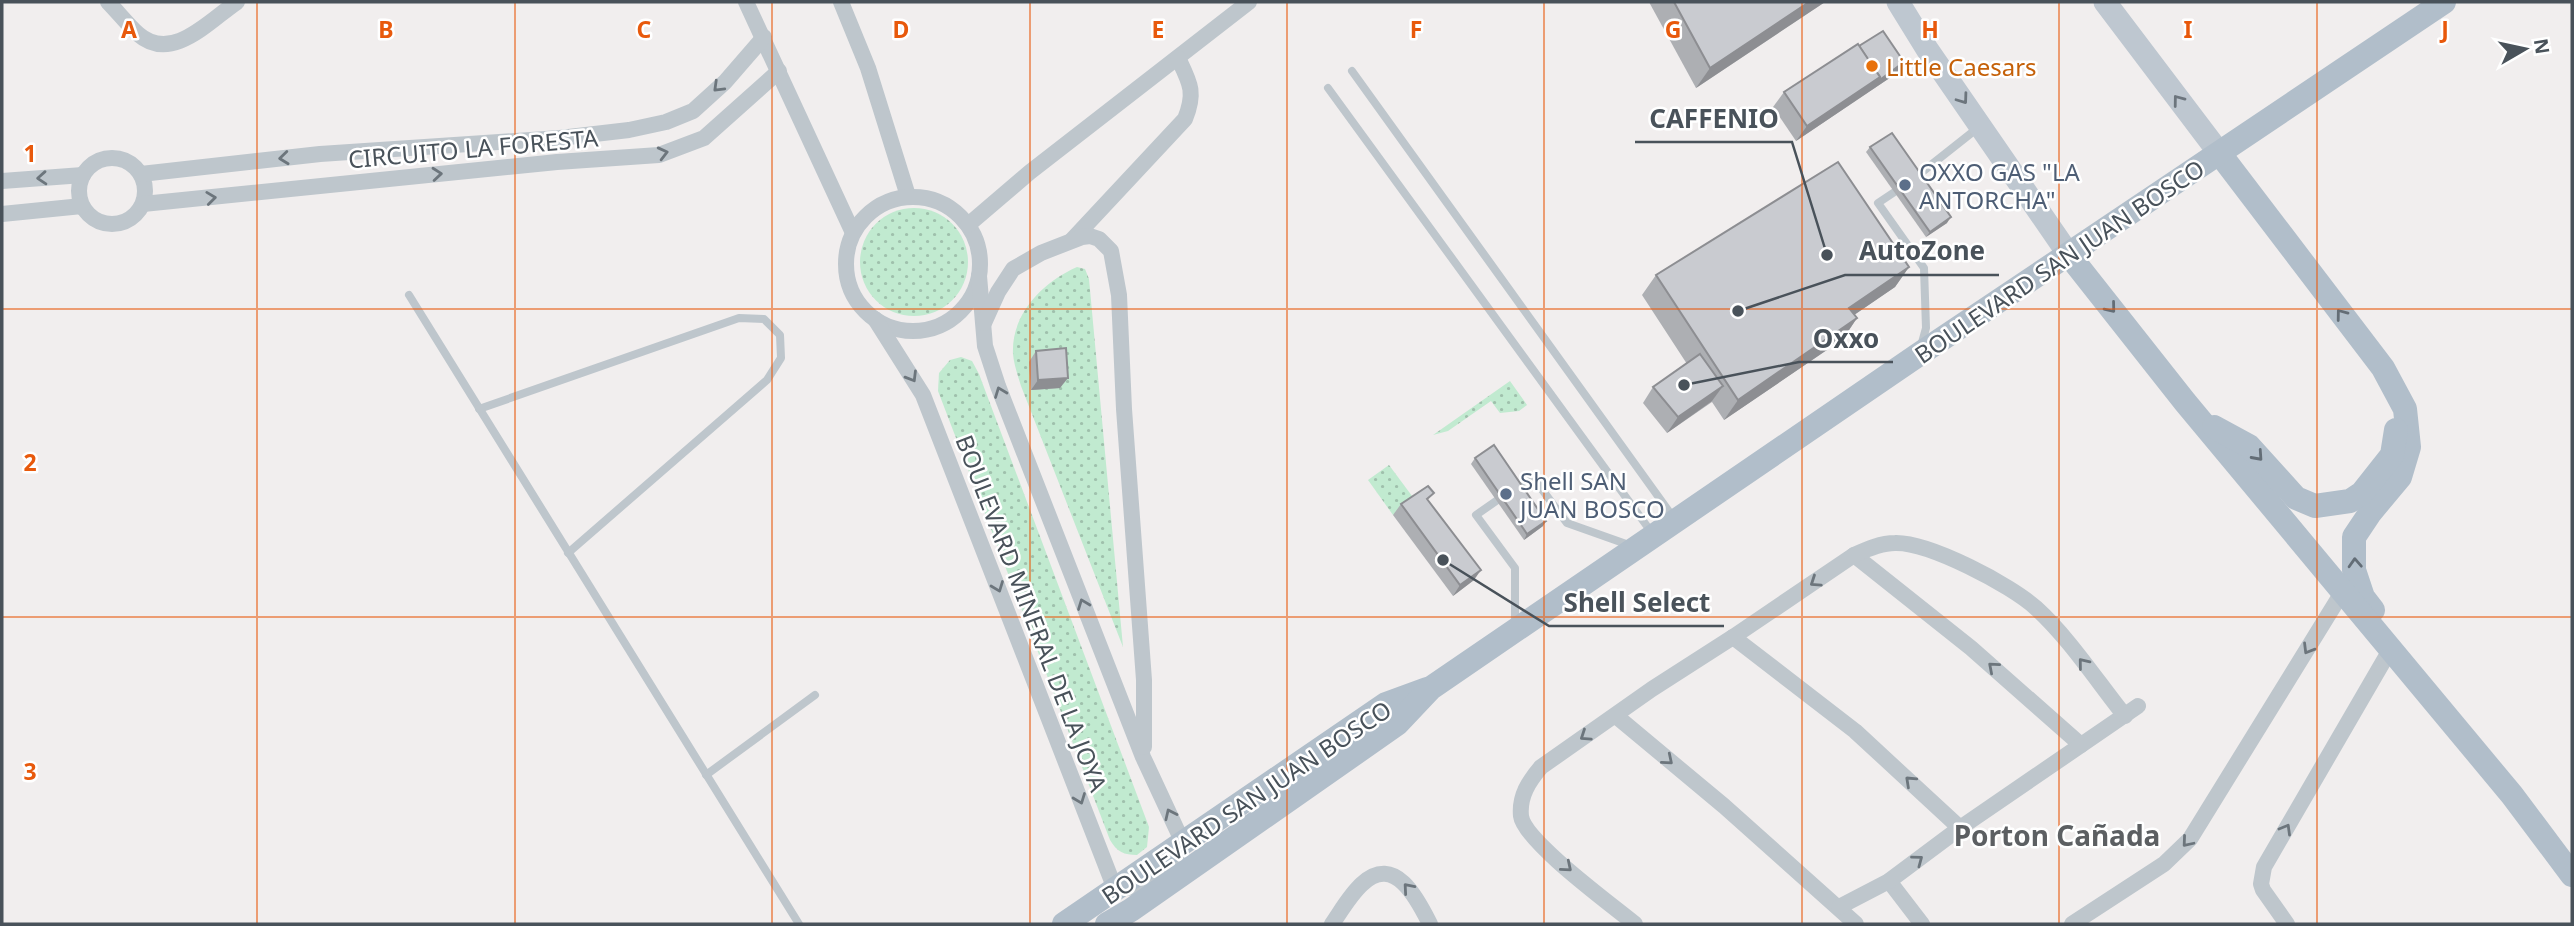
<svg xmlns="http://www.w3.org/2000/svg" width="2574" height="926" viewBox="0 0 2574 926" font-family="'Noto Sans',sans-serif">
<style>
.grass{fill:url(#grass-dots)}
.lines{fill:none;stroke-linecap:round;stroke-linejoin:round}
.service{stroke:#bec6cc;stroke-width:8}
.minor{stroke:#bec6cc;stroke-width:16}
.secondary{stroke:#bec7d0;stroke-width:23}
.primary{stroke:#b1beca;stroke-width:24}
.wall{fill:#adafb3}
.shaded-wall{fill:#8d8e92}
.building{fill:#c9cbd0;stroke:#8d8e92;stroke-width:2}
.oneway{stroke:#6c757c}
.oneway2{stroke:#6c757d}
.oneway3{stroke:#636d76}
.grid{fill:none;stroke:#e8590c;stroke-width:2;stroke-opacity:0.55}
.food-dot{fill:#e8710a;stroke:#fff;stroke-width:2.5}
.service-dot{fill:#5c6f8a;stroke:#fff;stroke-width:2.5}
.labels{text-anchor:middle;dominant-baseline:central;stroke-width:5;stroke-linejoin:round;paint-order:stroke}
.food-label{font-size:24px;fill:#c56008;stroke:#fff;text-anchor:start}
.street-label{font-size:24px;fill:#49525a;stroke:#fff}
.service-label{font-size:24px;fill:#4e5e75;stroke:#fff;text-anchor:start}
.quarter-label{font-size:28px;font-weight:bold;fill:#5c5f62;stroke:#fff}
.grid-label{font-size:23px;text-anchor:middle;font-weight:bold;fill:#e8590c;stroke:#fff;stroke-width:5;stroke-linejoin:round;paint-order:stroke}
.leader{fill:none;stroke:#49525a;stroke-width:2.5}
.callout-dot{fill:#49525a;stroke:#fff;stroke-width:2.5}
.callout-label{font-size:26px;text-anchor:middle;font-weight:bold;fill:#49525a;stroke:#fff;stroke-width:5;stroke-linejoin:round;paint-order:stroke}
</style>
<defs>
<pattern id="grass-dots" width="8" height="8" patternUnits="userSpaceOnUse" patternTransform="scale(1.75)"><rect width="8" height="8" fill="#c1ead0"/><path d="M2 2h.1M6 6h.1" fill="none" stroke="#9fc0ac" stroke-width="1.8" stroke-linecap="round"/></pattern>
</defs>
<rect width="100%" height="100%" fill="#f1eeee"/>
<g class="grass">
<circle cx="914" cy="262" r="54"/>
<path d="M1077,267L1085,269L1089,279L1123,647L1021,386C1018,376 1014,365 1013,354C1011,314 1043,282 1077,267Z"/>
<path d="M961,357L972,361L979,374L1149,827L1147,847L1137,855C1124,855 1117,852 1110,840L938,391L939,373L950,360Z"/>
<path d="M1510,381L1527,405L1519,411L1500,413L1491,401L1448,431L1433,435Z"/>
<path d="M1389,465L1415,500L1393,515L1368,480Z"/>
</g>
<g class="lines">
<g class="service">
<path d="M1352,71L1673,517"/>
<path d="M1328,88L1652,533"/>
<path d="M1912,180L1979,127"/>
<path d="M1902,187L1878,203L1924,268L1926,328L1921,346"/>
<path d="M409,295L799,924"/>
<path d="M479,409L739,318L764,319L780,335L781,358L767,380L568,553"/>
<path d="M1515,625V568L1476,515L1532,476L1567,523L1629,545"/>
<path d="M706,775L815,695"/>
</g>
<g class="minor">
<path d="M108,2C118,12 127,24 138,34C172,64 210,20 237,2"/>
<path d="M746,2L853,233"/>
<path d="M841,2L868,68L908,196"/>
<circle cx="112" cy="191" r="33"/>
<path d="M141,174L320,154L560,138L629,130L666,122L693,111L725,82L764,37"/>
<path d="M2,181L83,175"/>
<circle cx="913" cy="264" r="67"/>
<path d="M143,204L557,162L659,155L704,138L779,71"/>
<path d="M2,214L82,206"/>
<path d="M968,225L1030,172L1249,2"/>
<path d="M1072,240L1185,119C1196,92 1190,83 1178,58"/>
<path d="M979,276L985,346L998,386L1143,757L1183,843L1176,863L1159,879"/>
<path d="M875,319L923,395L1115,889L1136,887L1169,874"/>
<path d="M984,323L998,292L1013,269L1041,253L1082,237L1090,236L1099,239L1111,251L1119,295L1124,409L1144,680V747"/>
<path d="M1854,555L1971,648L2081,745"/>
<path d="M1733,637L1855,731L1960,828"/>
<path d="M1616,716L1724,806L1856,924"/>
<path d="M1889,881L1922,924"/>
<path d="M1839,907L1889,881L1960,828L2138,706"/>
<path d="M1332,924C1341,911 1350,895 1362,884C1395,853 1418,900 1430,924"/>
<path d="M1635,924C1612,905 1524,841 1521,816C1519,796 1529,781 1541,767L1652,689L1733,637L1854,555C1867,549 1881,543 1895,543C1929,542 2011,585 2036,608C2069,638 2097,681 2125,716"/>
<path d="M2072,924L2164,864L2190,839L2343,591"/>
<path d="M2287,924L2263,890L2261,884L2264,867L2390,650"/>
</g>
<g class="secondary">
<path d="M1898,2L1927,49L2069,255"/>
<path d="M2105,2L2220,154"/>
</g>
<g class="primary">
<path d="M2220,154L2383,368L2405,409L2409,447L2400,477L2370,513L2354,537V570L2363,597L2373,610"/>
<path d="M2069,255L2185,402L2512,795L2572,875"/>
<path d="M2214,427L2249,446L2296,498L2315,506L2350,501L2362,493L2392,455L2396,430"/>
<path d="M1064,924L1386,704L1427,689"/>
<path d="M1107,924L1131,910L1397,724L1431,688L1918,355L2444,2"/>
</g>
</g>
<g class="wall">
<path d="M1649,2H1825L1696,88Z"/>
<path d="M1859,46L1897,73L1796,141L1773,107L1784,92Z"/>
<path d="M1870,147L1947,223L1926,237L1866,152Z"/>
<path d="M1909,267L1895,287L1854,315L1857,318L1843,339L1724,420L1712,402L1667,433L1643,403L1653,387L1687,364L1642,295L1656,275Z"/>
<path d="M1036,351L1060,388L1031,390L1029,362Z"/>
<path d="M1475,458L1543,526L1524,540L1471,464Z"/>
<path d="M1429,501L1474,580L1453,596L1393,515L1401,504Z"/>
</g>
<g class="shaded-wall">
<path d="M1809,2H1825L1696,88L1710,68Z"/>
<path d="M1904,62L1897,73L1796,141L1807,126L1880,77Z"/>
<path d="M1951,217L1947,223L1926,237L1930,232Z"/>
<path d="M1909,267L1895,287L1835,328L1849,308Z"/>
<path d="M1857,318L1843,339L1724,420L1738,400Z"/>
<path d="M1068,378L1060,388L1031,390L1038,380Z"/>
<path d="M1723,386L1712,401L1667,433L1678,417Z"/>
<path d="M1546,521L1543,526L1524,540L1527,534Z"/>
<path d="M1481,570L1474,580L1453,596L1460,585Z"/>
</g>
<g class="building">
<path d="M1674,2H1809L1710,68Z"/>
<path d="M1883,31L1904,62L1877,82L1880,77L1859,46Z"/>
<path d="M1858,44L1880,77L1807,126L1784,92Z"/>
<path d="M1892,133L1951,217L1930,232L1870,147Z"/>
<path d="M1838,162L1909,267L1849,308L1857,318L1738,400L1656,275Z"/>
<path d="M1066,348L1068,378L1038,380L1036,351Z"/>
<path d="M1700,354L1723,386L1678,417L1653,387Z"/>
<path d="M1494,445L1546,521L1527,534L1475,458Z"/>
<path d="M1428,486L1434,493L1427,499L1481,570L1460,585L1401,504Z"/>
</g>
<defs><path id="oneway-chevron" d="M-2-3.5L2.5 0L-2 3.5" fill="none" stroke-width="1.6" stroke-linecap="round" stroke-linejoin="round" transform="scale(1.75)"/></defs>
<g class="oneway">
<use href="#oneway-chevron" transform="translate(718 87) rotate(136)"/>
<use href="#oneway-chevron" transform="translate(663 153) rotate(-14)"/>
<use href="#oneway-chevron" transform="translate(284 158) rotate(174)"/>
<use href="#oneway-chevron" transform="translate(437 174) rotate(-5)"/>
<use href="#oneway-chevron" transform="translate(42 178) rotate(176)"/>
<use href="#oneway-chevron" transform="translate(211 198) rotate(-7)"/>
<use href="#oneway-chevron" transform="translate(912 377) rotate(59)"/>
<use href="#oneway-chevron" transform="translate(1000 392) rotate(-111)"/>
<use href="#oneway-chevron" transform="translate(1815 582) rotate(146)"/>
<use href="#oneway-chevron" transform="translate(998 587) rotate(69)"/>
<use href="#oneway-chevron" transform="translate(1083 604) rotate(-111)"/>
<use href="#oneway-chevron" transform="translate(2308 649) rotate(121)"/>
<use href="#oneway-chevron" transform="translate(2083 663) rotate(-129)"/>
<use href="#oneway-chevron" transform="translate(1993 667) rotate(-139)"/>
<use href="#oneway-chevron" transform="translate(1585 736) rotate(146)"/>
<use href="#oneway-chevron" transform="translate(1668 760) rotate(40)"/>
<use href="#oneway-chevron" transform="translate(1910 781) rotate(-137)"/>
<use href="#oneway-chevron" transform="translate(1080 799) rotate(69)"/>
<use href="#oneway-chevron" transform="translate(1170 814) rotate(-115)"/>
<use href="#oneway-chevron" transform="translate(2286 829) rotate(-60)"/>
<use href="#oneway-chevron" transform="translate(2187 842) rotate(130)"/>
<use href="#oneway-chevron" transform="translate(1918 860) rotate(-37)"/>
<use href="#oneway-chevron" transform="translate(1567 867) rotate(40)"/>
<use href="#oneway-chevron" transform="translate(1408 888) rotate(-131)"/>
</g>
<g class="oneway2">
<use href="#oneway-chevron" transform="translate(1963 99) rotate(54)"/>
<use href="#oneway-chevron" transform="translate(2178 100) rotate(-127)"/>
</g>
<g class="oneway3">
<use href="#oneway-chevron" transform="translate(2111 308) rotate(51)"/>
<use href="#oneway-chevron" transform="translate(2341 314) rotate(-127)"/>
<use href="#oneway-chevron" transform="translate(2258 456) rotate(48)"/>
<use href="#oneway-chevron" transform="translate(2355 563) rotate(-93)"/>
</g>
<path class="grid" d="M257,2V924M515,2V924M772,2V924M1030,2V924M1287,2V924M1544,2V924M1802,2V924M2059,2V924M2317,2V924M2,309H2572M2,617H2572"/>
<circle class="food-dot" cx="1872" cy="66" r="7"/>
<g class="service-dot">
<circle cx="1905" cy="185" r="7"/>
<circle cx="1506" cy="494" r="7"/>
</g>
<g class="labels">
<g class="food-label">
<text x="1886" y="66">Little Caesars</text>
</g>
<g class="street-label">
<text transform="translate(473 148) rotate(-5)">CIRCUITO LA FORESTA</text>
<text transform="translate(2059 261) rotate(-34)">BOULEVARD SAN JUAN BOSCO</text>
<text transform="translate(1032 613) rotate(69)">BOULEVARD MINERAL DE LA JOYA</text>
<text transform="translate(1246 802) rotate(-34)">BOULEVARD SAN JUAN BOSCO</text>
</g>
<g class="service-label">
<text x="1919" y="171">OXXO GAS "LA<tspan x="1919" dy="28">ANTORCHA"</tspan></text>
<text x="1520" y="480">Shell SAN<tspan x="1520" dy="28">JUAN BOSCO</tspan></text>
</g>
<g class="quarter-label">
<text x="2057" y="835">Porton Cañada</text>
</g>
</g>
<g class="grid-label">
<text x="129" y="38">A</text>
<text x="386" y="38">B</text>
<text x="644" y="38">C</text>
<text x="901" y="38">D</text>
<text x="1158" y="38">E</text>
<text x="1416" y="38">F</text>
<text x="1673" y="38">G</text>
<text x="1930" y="38">H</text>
<text x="2188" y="38">I</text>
<text x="2445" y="38">J</text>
<text x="30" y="162">1</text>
<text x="30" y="471">2</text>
<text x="30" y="780">3</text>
</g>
<path class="leader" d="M1827 255L1792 142H1635M1738 311L1845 275H1999M1684 385L1799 362H1893M1443 560L1549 626H1724"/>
<g class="callout-dot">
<circle cx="1827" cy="255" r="7"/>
<circle cx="1738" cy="311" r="7"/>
<circle cx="1684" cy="385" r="7"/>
<circle cx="1443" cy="560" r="7"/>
</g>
<g class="callout-label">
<text x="1714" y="128">CAFFENIO</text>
<text x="1922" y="260">AutoZone</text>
<text x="1846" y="348">Oxxo</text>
<text x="1637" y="612">Shell Select</text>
</g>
<rect width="2574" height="926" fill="none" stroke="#49525a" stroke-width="7"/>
<g transform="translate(2525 49) rotate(81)" stroke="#ffffff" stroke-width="5" paint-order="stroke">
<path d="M0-5L12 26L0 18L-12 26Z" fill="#49525a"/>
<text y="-10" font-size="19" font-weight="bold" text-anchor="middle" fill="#49525a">N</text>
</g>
</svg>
